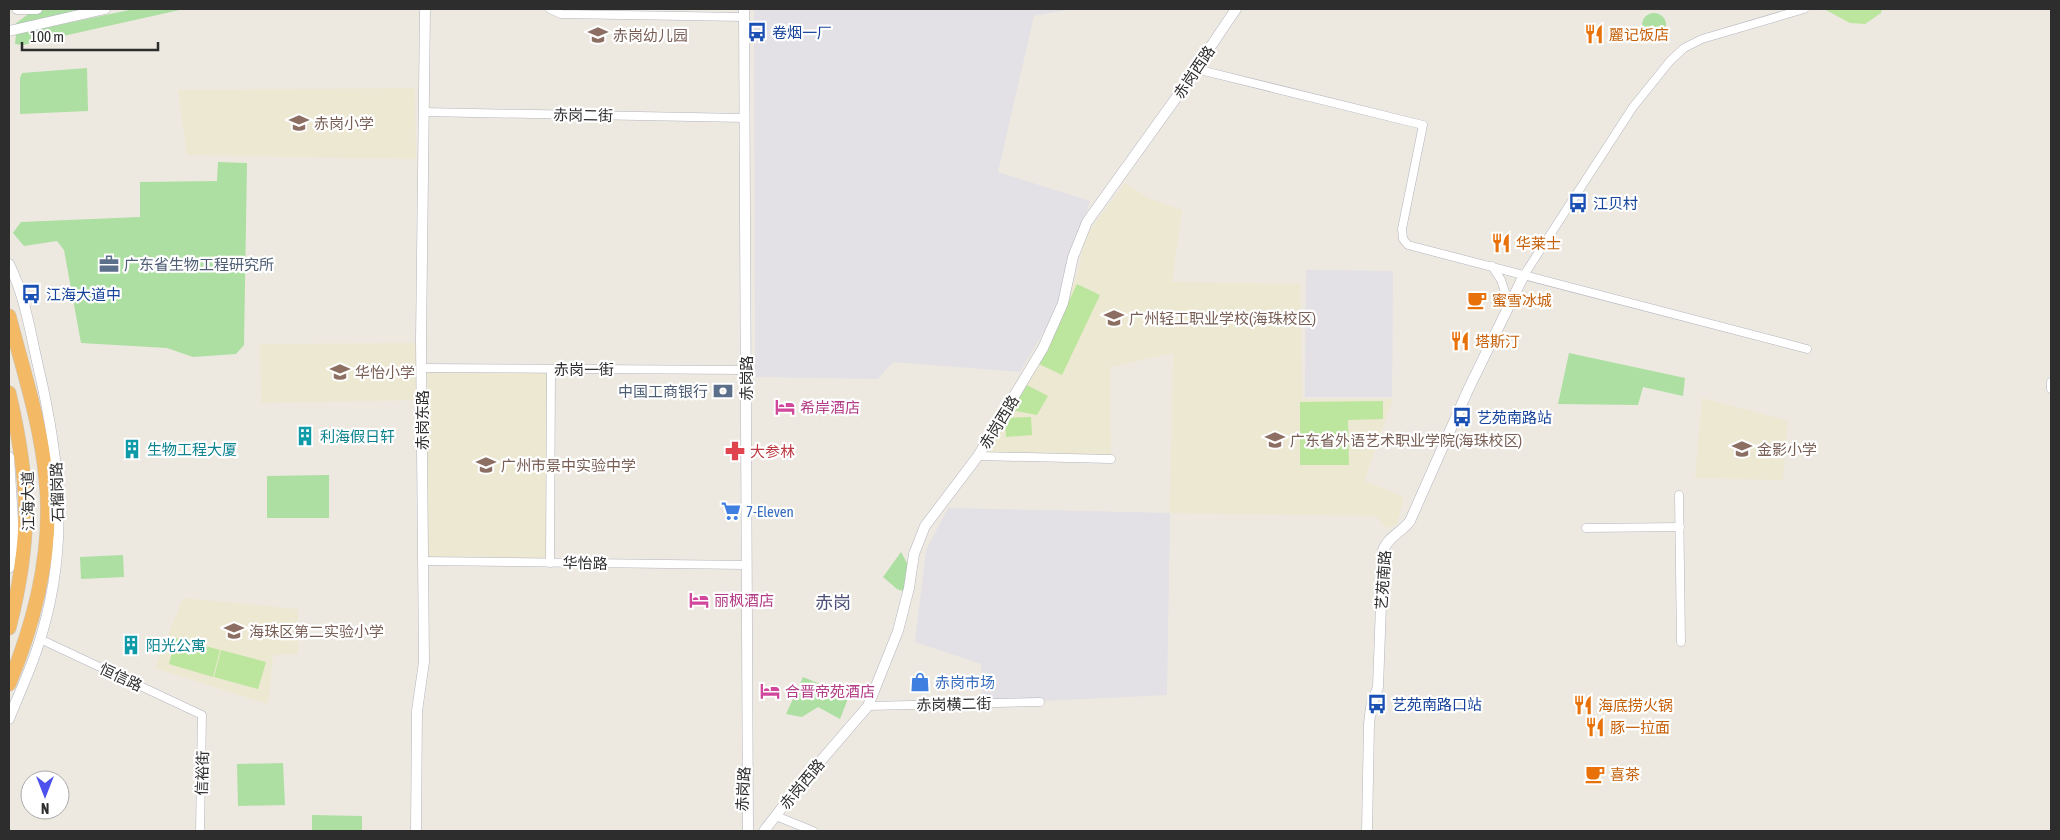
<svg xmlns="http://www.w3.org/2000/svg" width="2060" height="840" viewBox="0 0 2060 840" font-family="'Asap Condensed','Noto Sans SC',sans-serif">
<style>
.industrial{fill:#e3e0e6}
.education{fill:#ede8d1}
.green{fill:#acdfa1}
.pitch{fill:#bce59e}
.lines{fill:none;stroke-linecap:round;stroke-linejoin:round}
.street-casing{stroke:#b3b4bf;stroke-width:9}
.secondary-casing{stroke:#b3b4bf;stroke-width:11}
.highway-casing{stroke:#c8c8c8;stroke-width:15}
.street{stroke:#fff;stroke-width:8}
.secondary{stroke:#fff;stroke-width:10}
.highway{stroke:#f3b965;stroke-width:14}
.labels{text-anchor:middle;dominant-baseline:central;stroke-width:4.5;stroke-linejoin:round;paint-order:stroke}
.transit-label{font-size:15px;fill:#164399;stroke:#fff;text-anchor:start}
.food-label{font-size:15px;fill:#c56008;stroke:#fff;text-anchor:start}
.education-label{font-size:15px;fill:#785e54;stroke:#fff;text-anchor:start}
.street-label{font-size:15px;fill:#2d2d2d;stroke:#fff}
.service-label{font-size:15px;fill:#4e5e75;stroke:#fff;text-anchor:start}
.hotel-label{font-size:15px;fill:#b23c85;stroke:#fff;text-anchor:start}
.culture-label{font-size:15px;fill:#0d838f;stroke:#fff;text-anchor:start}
.health-label{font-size:15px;fill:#be3a42;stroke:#fff;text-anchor:start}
.shop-label{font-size:15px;fill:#366cbe;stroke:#fff;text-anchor:start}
.quarter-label{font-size:18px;fill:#50517b;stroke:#fff}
</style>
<rect width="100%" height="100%" fill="#ede9e0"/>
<g class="industrial">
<path d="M754,9H1072L1034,16L998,172L1090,201L1061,302L1020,372L893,362L878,379L755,377Z"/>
<path d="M1306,270L1393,271L1392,397H1305Z"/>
<path d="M948,508L1170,513L1167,695L982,704L981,664L915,642L926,550Z"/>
</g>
<g class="education">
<path d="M415,88L416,159L187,155L178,90Z"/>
<path d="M1125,183L1148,198L1182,210L1172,282L1300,284L1302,399H1393L1364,481L1404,497L1397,524L1386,528L1376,516L1170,513L1173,353L1110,367L1111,459L980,456L1077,277L1085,237Z"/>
<path d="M418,343L419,400L261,403L260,344Z"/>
<path d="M425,371L548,373L546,559L426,557Z"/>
<path d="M1702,398L1788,421L1783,480L1695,478Z"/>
<path d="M183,598L298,609V654L273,655L268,704L155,668Z"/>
</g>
<g class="green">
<path d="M47,9H94L11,27L31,12Z"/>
<path d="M134,9H184L23,45L15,44L16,34Z"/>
<circle cx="1654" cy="25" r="12"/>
<path d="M87,68L88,111L20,114V78L22,73Z"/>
<path d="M218,162L247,163L244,345L236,354L193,357L167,348L81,343L64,250L57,241L24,246L13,233L21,222L140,217V182L217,181Z"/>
<path d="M1569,353L1685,378L1683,396L1643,387L1638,405L1558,404Z"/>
<path d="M329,475V518H267V476Z"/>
<path d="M901,552L909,567L905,592L897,589L883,577Z"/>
<path d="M123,555L124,577L81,579L80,557Z"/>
<path d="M803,677L849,696L840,719L818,707L802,717L786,714Z"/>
<path d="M283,763L285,805L238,806L237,764Z"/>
<path d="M312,815L362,816V831H312Z"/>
</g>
<g class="pitch">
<path d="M1824,9H1882L1881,13L1865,24L1850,23Z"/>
<path d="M1077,284L1100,295L1062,375L1039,364Z"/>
<path d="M1027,385L1048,396L1037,415L1011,410Z"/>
<path d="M1383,401V419L1348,420L1349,465H1300V402Z"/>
<path d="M1031,417L1032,435L1006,437L1005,418Z"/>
<path d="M176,638L220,650L213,677L169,664Z"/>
<path d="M221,650L266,662L258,689L214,677Z"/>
</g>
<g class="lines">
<defs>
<g id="street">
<path d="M550,9L561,14L744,17"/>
<path d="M1196,69L1423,125L1402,229L1403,239L1408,245L1807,349"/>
<path d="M423,112L744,118"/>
<path d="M1492,266L1501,280L1509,304"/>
<path d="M1524,275L1633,107L1670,61L1684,48L1702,39L1804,9"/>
<path d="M422,368L746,370"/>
<path d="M2051,382V389"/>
<path d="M978,456L1111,459"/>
<path d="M1679,495L1681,642"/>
<path d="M1586,528L1680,527"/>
<path d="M423,561L746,565"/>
<path d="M550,563L551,369"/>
<path d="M40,639L202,715L200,831"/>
<path d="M868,706L1040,702"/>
<path d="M776,816L813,831"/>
</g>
<g id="secondary">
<path d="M17,9H37"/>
<path d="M744,9L748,831"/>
<path d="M9,31L105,9"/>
<path d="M9,264C25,296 30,331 38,366C61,463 70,552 37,649C29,673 18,696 9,719"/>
<path d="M9,457L14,536L9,568"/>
<path d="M416,831L417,711L424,662L421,340L425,9"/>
<path d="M764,831L794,792L868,706L898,631L909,588L914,554L925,526L978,456L1043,348L1063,303L1073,257L1087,222L1176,98L1236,9"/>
<path d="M1367,831L1369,724L1371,707L1378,687L1383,550C1388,537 1402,532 1410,521L1468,390L1524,275"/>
</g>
<g id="highway">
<path d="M9,316C23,370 41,424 46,480C53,548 35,621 9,684"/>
<path d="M9,393C30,482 32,539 9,628"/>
</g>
</defs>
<use href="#street" class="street-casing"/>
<use href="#secondary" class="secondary-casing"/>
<use href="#highway" class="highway-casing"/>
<use href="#street" class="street"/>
<use href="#secondary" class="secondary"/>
<use href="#highway" class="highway"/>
</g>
<defs>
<symbol id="bus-bare" viewBox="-9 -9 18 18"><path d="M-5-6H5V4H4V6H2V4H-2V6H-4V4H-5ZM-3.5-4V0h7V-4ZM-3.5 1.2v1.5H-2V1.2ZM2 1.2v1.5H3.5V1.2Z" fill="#1a4fb4" stroke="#fff" stroke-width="2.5" paint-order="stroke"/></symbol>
<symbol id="restaurant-bare" viewBox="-9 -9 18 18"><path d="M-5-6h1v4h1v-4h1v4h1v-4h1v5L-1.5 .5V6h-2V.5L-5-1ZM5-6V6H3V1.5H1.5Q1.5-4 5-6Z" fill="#e8710a" stroke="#fff" stroke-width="2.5" paint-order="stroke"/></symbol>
<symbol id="school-bare" viewBox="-9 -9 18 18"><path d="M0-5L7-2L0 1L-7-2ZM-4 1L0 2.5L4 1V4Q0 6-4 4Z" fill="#8d6e63" stroke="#fff" stroke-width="2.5" paint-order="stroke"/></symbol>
<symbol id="office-bare" viewBox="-9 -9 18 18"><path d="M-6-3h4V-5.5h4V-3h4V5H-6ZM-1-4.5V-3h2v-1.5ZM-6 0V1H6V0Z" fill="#5c6f8a" stroke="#fff" stroke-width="2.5" paint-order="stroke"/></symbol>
<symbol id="cafe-bare" viewBox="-9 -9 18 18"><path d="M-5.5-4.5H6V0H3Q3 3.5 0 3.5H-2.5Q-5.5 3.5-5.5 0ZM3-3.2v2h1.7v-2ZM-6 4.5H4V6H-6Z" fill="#e8710a" stroke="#fff" stroke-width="2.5" paint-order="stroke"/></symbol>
<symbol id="bank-bare" viewBox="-9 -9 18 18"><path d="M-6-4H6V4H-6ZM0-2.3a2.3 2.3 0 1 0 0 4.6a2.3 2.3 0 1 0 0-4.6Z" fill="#5c6f8a" stroke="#fff" stroke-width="2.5" paint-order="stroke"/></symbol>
<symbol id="hotel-bare" viewBox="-9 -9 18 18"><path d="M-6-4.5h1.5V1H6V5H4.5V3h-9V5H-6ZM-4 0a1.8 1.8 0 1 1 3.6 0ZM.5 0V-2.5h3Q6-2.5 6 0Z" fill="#d1479c" stroke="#fff" stroke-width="2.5" paint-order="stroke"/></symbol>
<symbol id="building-bare" viewBox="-9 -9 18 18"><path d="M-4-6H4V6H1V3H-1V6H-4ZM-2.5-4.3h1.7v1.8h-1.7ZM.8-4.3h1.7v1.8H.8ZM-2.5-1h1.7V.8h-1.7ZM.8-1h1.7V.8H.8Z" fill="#0f9aa8" stroke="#fff" stroke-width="2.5" paint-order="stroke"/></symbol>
<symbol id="pharmacy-bare" viewBox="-9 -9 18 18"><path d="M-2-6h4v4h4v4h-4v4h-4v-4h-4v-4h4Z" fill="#e0444e" stroke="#fff" stroke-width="2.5" paint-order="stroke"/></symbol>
<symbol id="supermarket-bare" viewBox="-9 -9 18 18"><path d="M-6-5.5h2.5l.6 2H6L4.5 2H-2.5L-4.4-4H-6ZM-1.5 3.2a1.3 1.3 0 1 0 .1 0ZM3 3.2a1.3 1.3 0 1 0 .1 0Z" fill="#3f7fe0" stroke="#fff" stroke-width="2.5" paint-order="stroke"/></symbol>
<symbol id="shop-bare" viewBox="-9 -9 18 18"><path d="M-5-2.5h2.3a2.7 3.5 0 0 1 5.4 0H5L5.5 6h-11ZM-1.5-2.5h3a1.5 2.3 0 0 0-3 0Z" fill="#3f7fe0" stroke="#fff" stroke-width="2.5" paint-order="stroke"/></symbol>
</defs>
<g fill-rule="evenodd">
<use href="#bus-bare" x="743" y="18" width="28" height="28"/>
<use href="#restaurant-bare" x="1580" y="20" width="28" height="28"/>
<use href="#school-bare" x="584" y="21" width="28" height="28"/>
<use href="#school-bare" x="285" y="109" width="28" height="28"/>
<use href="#bus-bare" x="1564" y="189" width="28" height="28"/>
<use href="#restaurant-bare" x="1487" y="229" width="28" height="28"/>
<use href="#office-bare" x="95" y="250" width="28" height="28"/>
<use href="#bus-bare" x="17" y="280" width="28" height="28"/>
<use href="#cafe-bare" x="1463" y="286" width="28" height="28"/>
<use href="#school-bare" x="1100" y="304" width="28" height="28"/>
<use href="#restaurant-bare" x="1446" y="327" width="28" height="28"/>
<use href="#school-bare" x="326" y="358" width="28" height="28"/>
<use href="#bank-bare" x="709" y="377" width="28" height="28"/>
<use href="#hotel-bare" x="771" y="393" width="28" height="28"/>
<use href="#bus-bare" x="1448" y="403" width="28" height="28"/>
<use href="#building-bare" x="291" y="422" width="28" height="28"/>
<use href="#school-bare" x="1261" y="426" width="28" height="28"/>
<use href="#building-bare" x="118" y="435" width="28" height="28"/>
<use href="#school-bare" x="1728" y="435" width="28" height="28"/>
<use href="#pharmacy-bare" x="721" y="437" width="28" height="28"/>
<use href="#school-bare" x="472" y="451" width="28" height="28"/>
<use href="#supermarket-bare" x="717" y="497" width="28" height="28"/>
<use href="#hotel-bare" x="685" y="586" width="28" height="28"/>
<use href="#school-bare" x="220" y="617" width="28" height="28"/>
<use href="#building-bare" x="117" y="631" width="28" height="28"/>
<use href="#shop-bare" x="906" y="668" width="28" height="28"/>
<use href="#hotel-bare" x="756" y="677" width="28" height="28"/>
<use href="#bus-bare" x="1363" y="690" width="28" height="28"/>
<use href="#restaurant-bare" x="1569" y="691" width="28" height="28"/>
<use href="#restaurant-bare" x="1581" y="713" width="28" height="28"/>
<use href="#cafe-bare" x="1581" y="760" width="28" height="28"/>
</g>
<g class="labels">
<g class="transit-label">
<text x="772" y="32">卷烟一厂</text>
<text x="1593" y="203">江贝村</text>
<text x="46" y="294">江海大道中</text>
<text x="1477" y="417">艺苑南路站</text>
<text x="1392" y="704">艺苑南路口站</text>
</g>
<g class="food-label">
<text x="1609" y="34">麗记饭店</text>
<text x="1516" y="243">华莱士</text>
<text x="1492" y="300">蜜雪冰城</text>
<text x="1475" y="341">塔斯汀</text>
<text x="1598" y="705">海底捞火锅</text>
<text x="1610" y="727">豚一拉面</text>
<text x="1610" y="774">喜茶</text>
</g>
<g class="education-label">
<text x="613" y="35">赤岗幼儿园</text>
<text x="314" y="123">赤岗小学</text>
<text x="1129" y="318">广州轻工职业学校(海珠校区)</text>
<text x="355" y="372">华怡小学</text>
<text x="1290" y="440">广东省外语艺术职业学院(海珠校区)</text>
<text x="1757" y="449">金影小学</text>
<text x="501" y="465">广州市景中实验中学</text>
<text x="249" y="631">海珠区第二实验小学</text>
</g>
<g class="street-label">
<text transform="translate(1194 72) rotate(-56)">赤岗西路</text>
<text transform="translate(583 115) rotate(1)">赤岗二街</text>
<text x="584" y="369">赤岗一街</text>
<text transform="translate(746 378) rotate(-90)">赤岗路</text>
<text transform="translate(422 420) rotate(-90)">赤岗东路</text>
<text transform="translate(999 422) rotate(-58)">赤岗西路</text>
<text transform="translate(57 492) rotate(-92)">石榴岗路</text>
<text transform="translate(28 501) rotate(-91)">江海大道</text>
<text transform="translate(585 563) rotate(1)">华怡路</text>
<text transform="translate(1383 580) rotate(-86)">艺苑南路</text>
<text transform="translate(121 677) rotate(25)">恒信路</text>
<text transform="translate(954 704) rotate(-1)">赤岗横二街</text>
<text transform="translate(202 773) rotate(-88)">信裕街</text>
<text transform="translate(802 784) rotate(-50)">赤岗西路</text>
<text transform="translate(743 789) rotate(-87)">赤岗路</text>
</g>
<g class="service-label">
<text x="124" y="264">广东省生物工程研究所</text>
<text x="708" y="391" text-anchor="end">中国工商银行</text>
</g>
<g class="hotel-label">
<text x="800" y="407">希岸酒店</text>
<text x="714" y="600">丽枫酒店</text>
<text x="785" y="691">合晋帝苑酒店</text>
</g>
<g class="culture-label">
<text x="320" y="436">利海假日轩</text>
<text x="147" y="449">生物工程大厦</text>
<text x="146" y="645">阳光公寓</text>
</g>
<g class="health-label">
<text x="750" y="451">大参林</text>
</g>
<g class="shop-label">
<text x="746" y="511">7-Eleven</text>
<text x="935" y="682">赤岗市场</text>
</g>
<g class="quarter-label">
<text x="833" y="602">赤岗</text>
</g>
</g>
<rect width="2060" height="840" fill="none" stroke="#2d2d2d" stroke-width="20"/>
<g transform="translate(45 795) rotate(180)"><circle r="24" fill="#ffffff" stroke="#ababab"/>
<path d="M0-4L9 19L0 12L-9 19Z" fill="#4d51ed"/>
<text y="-8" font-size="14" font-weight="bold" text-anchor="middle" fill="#2d2d2d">N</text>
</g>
<path d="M22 42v8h136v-8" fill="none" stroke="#2d2d2d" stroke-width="2.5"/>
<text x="30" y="42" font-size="15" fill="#2d2d2d" stroke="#ffffff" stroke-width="4" paint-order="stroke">100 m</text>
</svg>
